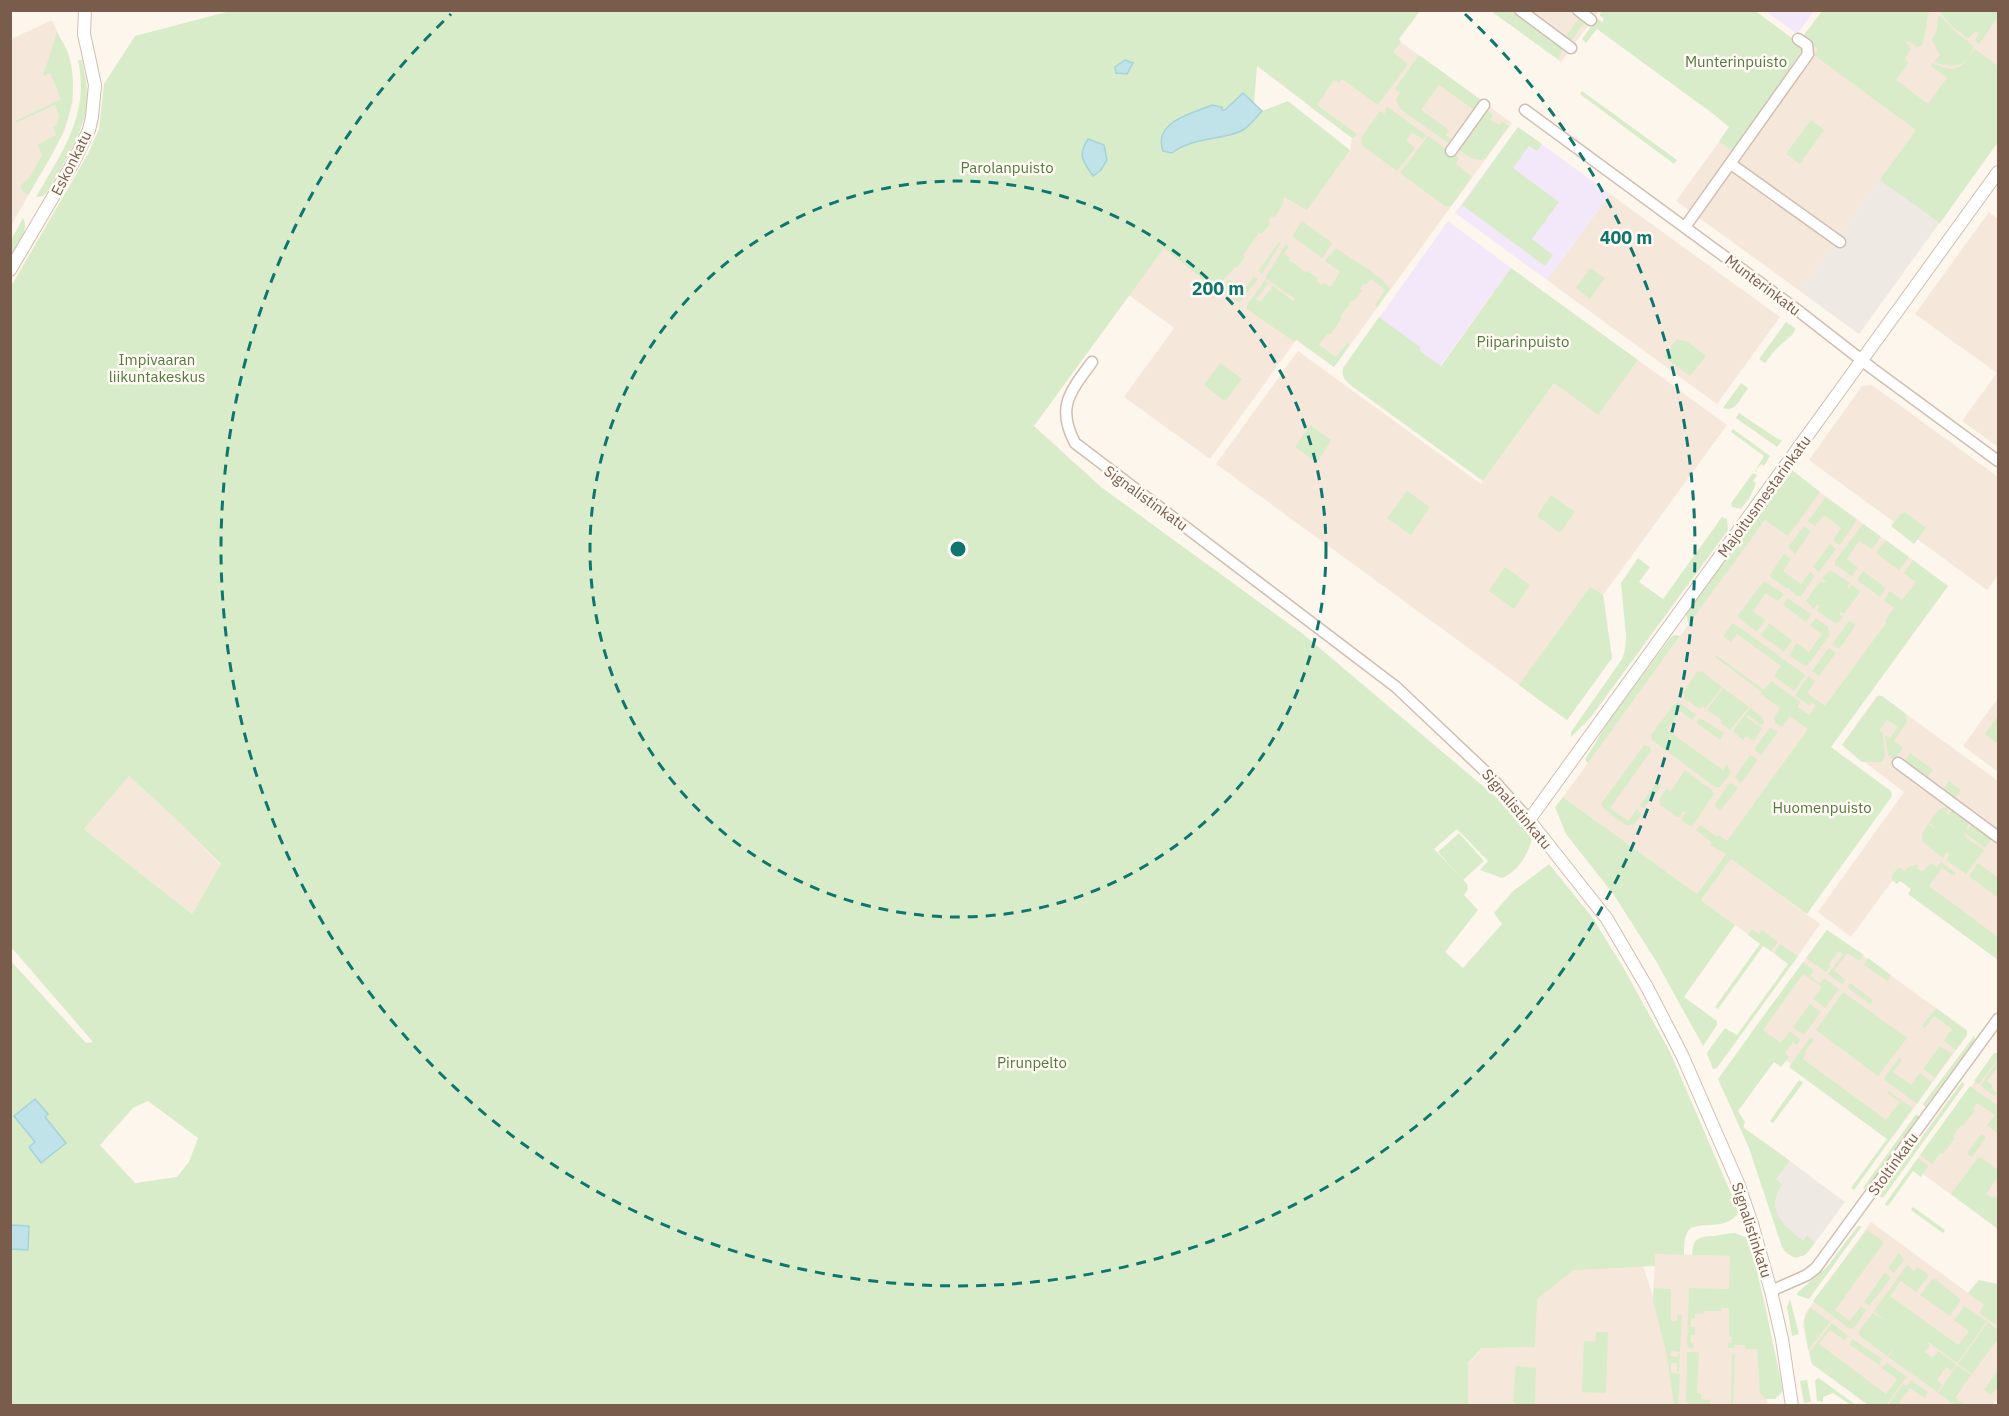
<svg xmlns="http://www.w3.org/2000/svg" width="2009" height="1416" viewBox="0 0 2009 1416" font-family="'IBM Plex Sans',sans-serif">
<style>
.residential{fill:#f5e8da}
.industrial{fill:#efe9e4}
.education{fill:#f3e8fa}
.green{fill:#d8ecc9;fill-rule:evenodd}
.water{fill:#bfe3e8;stroke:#a5d3da;stroke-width:1.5}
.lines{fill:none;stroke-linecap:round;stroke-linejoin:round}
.minor-casing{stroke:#d1beb0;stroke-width:13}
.tertiary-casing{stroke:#d1beb0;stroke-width:14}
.minor{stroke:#fff;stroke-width:10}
.tertiary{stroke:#fff;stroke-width:12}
.ring{fill:none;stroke:#0f766e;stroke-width:3;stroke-dasharray:10 8}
.labels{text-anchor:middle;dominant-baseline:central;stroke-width:5;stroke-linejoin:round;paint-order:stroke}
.park-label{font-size:15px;fill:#537a41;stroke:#fffaf3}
.street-label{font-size:15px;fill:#7a5c4d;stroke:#fffaf3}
.centre{fill:#0f766e;stroke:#fffaf3;stroke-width:3}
.ring-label{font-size:18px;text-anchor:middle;font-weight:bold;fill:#0f766e;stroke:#fffaf3;stroke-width:5;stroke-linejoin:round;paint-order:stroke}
</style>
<rect width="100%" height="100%" fill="#fdf6ec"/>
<g class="residential">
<path d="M1491,11H1599L1561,62Z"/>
<path d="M1823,11H1998V66L1975,50L1800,291L1676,201L1793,40L1799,44Z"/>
<path d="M52,20L68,55L71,69L73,101L64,132L11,226V39Z"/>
<path d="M1398,40L1512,123L1334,367L1296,340L1210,459L1124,397L1174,328L1129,295L1231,155L1350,150L1352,138L1310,107L1353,48Z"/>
<path d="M1610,194L1780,317L1717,404L1547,280Z"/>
<path d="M1989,212L1998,219V447L1962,421L1997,373L1915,314Z"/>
<path d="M1298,351L1481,484L1554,383L1598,414L1638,360L1727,425L1603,595L1612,658L1567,720L1216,464Z"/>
<path d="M1872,385L1998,477V575L1987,590L1809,460L1862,386Z"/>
<path d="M1797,475L1948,586L1816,729L1697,894L1563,797Z"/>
<path d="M1880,695L1998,781V953L1895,877L1851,937L1818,912L1904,792L1842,745L1876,697Z"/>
<path d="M1998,698V772L1963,746Z"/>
<path d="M129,776L178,821L221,865L192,914L84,829Z"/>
<path d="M1731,859L1820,924L1791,966L1701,900Z"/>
<path d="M1827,930L1967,1030V1035L1892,1138L1750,1034Z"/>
<path d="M1996,1053H1998V1229L1912,1166Z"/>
<path d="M1621,1198L1653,1296L1655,1254L1734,1256L1759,1357L1768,1405L1429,1406Z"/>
<path d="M1871,1222L1990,1309L1998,1298V1398L1993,1405L1869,1406L1812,1364L1803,1326L1805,1314Z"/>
</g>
<g class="industrial">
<path d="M1905,146L1964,189L1859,334L1800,291Z"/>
<path d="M1764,1142L1845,1202L1809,1251L1803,1256L1793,1257L1784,1251L1749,1148Z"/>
</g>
<g class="education">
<path d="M1766,11H1814L1797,34Z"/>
<path d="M1518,127L1610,194L1547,280L1455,213Z"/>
<path d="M1448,221L1511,268L1440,366L1377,321Z"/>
</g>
<g class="green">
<path d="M234,10L1420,11L1399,39L1401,42L1393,52L1408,64L1378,105L1342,79L1339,83L1334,80L1317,105L1357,134L1355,137L1352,138L1257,66L1254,103L1243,93L1225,110L1212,105L1189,115H1184L1172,153L1179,148L1201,140L1242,130L1262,111L1288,101L1350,150L1307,210L1284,197L1282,206L1274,218L1272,216L1268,222L1270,223L1262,234L1259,233L1243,255L1245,257L1237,268L1235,267L1218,286L1204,280L1164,248L1034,426L1101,487L1303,634L1497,798L1532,839C1528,855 1518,871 1502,878L1480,870L1488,861L1457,829L1434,849L1467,884L1468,889L1464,895L1478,910L1445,952L1463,968L1502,924L1494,913L1512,892L1549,864L1592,917L1623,967L1670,1052L1739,1212C1724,1235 1692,1216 1686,1235C1684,1241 1684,1249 1684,1255L1655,1254V1266L1574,1270L1537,1299L1535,1347L1482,1348L1468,1363V1405H11L10,960L86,1043L93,1042L11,947L10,288L88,154L99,129L104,84L135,36ZM129,776L178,821L221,864L192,914L84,829ZM148,1101L198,1138L189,1162L177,1177L135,1183L100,1145L133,1108Z"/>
<path d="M1754,10L1804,47L1733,152L1719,141L1729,127L1712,113L1597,29L1586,43L1582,39L1597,18L1602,22L1604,19L1599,15L1602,11Z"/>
<path d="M1491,11H1515L1560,43L1562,51L1558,59Z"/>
<path d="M1569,11H1574L1583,17L1584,23L1571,41H1568L1559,36L1561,33L1566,36L1579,18Z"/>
<path d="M1822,11H1929L1923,43L1921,46L1916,47L1908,40L1906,43L1911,48L1905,58L1908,64L1896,80L1928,104L1947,78L1931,66L1933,63C1957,75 1961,68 1975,49L1998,66V142L1940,223L1880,180L1916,130L1814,55L1818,49L1805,40L1804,35Z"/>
<path d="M1939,11H1998V17L1979,44L1975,40L1979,33L1976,31L1968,39L1951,25Z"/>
<path d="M1939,15L1957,33L1974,46C1966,68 1954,69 1934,62L1940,55L1932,40L1936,32Z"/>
<path d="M57,32C61,41 66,45 69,56C84,110 55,149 29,194H25L20,186L29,178L42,155L37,145L56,135L53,127L57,125L59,115L55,105L16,123L15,121L61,99L50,73L43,76Z"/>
<path d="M1419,55L1484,102L1477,112L1439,85L1421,110L1449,130L1446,135L1451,139L1448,143L1400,109L1396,99L1400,93L1395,89Z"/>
<path d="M78,60H82C85,76 90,94 86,111C80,139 62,166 48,191L43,196L36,197C62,152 90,115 78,60Z"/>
<path d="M1582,91L1677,160L1674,164L1580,94Z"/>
<path d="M1388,107L1426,135L1423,139L1412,133L1406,140L1415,148L1397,171L1364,147L1361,143L1362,136L1380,111L1385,114V109Z"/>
<path d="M1484,108L1493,115L1490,120L1499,125L1502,122L1509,126L1485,159C1476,162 1464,156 1459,148Z"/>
<path d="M1811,120L1824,130L1800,164L1786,154Z"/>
<path d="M1518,127L1542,144L1537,151L1529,146L1513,168L1559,202L1532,239L1553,255L1545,266L1462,205Z"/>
<path d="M1428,136L1459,158L1456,164L1472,177L1451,206H1445L1400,173Z"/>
<path d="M23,218C30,231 17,245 11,257V240Z"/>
<path d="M1302,221L1331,242L1332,244L1322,258L1292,236Z"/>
<path d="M1279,242L1281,243L1262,274L1258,271Z"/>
<path d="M1286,244L1289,247L1284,254L1290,258L1289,260L1305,272L1307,271L1318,278L1316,281L1322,285L1324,283L1330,287L1340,272L1325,261L1336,248C1354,262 1376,270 1390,289L1377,307L1375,305L1385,290L1371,279L1366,285L1364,283L1360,289L1362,291L1354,301L1352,300L1340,317L1341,319L1330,335L1327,334L1319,345L1336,357L1347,343L1350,345L1334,367L1297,340L1293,341L1247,309V305L1265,280L1270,284L1267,285L1256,299L1260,302L1271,289L1272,285L1293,301L1295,299L1265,278Z"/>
<path d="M1511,268L1638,360L1598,415L1554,383L1483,481L1353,387C1346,381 1341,378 1343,368L1379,317L1420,347L1421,352L1441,366Z"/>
<path d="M1590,268L1605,278L1590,299L1576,288Z"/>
<path d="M1254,276L1258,279L1241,301H1236L1224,292L1223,287L1229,280L1244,290Z"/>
<path d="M1786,322L1795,328V330L1792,335L1776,349L1765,363L1759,359Z"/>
<path d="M1677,339L1688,342L1706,356L1690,376L1664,357Z"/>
<path d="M1220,363L1242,379L1225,401L1204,385Z"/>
<path d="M1741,383L1748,388C1741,397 1736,413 1723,408Z"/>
<path d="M1739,413L1778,439L1782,440L1777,447L1736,418Z"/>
<path d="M1310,425L1331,440L1317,463L1295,447Z"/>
<path d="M1733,429L1770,456L1764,466L1761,464L1756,470L1758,473L1755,471L1764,456L1731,432Z"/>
<path d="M1792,470L1820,492L1788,536L1765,520L1689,624L1688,623L1686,613Z"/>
<path d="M1753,473L1757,475L1753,481L1756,483L1750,497L1741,509L1732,507L1731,503Z"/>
<path d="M1407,491L1430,507L1411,535L1387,518Z"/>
<path d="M1551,495L1575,512L1560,533L1537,516Z"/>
<path d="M1825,498H1827L1856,519L1855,523L1840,545L1833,540L1841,528L1824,515L1815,526L1808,521Z"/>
<path d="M1905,512L1926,528L1914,544L1891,526L1901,514Z"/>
<path d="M1722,517L1727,519L1728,530L1591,717L1571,737V732L1622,659L1625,650L1626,635L1621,583L1638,558L1650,567L1639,582L1663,599Z"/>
<path d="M1863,524L1880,536V538L1872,549L1859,541L1847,559L1858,568L1852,576L1835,565V561Z"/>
<path d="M1804,526L1811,531L1795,554L1788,547Z"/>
<path d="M1887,541L1909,557L1899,570L1876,553L1884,542Z"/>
<path d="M1830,544L1836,549L1819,572L1813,567Z"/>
<path d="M1784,554L1791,559L1783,571L1801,584L1810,572L1815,576L1801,596H1796L1789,588H1786L1769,576Z"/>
<path d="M1913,560L1948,586L1831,747L1891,791L1892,796L1807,914L1731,859L1701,900L1735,925L1684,997L1717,1021V1025L1703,1046L1656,961L1614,895L1566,834L1555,807L1563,797L1697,894L1726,854L1710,845L1712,843L1696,830L1700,825L1717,837L1719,835L1727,841L1808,729L1790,716L1782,727L1775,723L1774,718L1780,708L1761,694L1762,692L1715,657L1716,655L1764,690L1771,681L1800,702L1798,707L1809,715L1816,705L1812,702L1809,706L1795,695L1808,676L1815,681L1807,693L1825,706L1886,623L1885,621L1894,608L1884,600L1890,591L1902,600L1916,582L1904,573Z"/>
<path d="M1505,567L1530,585L1514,609L1489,591Z"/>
<path d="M1830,570L1850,583L1847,587L1849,589L1852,585L1860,592L1844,614L1841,612L1839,614L1843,617L1839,622L1835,623L1817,611L1820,606L1817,604L1814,609L1806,601L1820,581L1824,583L1826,581L1822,578Z"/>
<path d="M1863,571L1886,588L1880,597L1857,580Z"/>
<path d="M1764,581L1784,594L1778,601L1766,593L1753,611L1765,620L1757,632L1739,618L1738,615Z"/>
<path d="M1590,587L1603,595L1612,658L1567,720L1519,685Z"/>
<path d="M1788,598L1811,614L1806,622L1783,605Z"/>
<path d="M1816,618L1828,627L1830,634L1808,665L1805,666L1789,655L1797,643L1809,652L1822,634L1810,625Z"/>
<path d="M1849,621L1856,625L1839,649L1832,644Z"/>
<path d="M1769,623L1792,640L1784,652L1761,635Z"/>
<path d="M1732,624H1735L1804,674L1805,676L1794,691L1774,676L1781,666L1737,634L1731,642L1723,636Z"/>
<path d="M1675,635L1680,636L1588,763L1585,760L1609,720L1671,637Z"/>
<path d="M1829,648L1836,653L1819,676L1812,671Z"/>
<path d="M1702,671L1722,687L1706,708L1702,706L1700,709L1685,699L1683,693L1696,673Z"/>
<path d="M1723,688L1749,707L1730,730L1721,723L1722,720L1707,710Z"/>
<path d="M1878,696H1882L1906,714L1907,722L1894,741L1903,748L1894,760L1888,755L1885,735L1890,738L1898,727L1887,720L1879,730L1883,733L1885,756L1882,762H1862L1842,745Z"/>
<path d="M1675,703H1680L1696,715L1692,720L1680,711L1667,730L1723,770L1727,765L1731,772L1720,787H1715L1652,740L1651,735Z"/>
<path d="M1750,708L1762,717L1764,722L1762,726L1748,715L1746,717L1762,728L1754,741L1746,736L1743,740L1733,731Z"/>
<path d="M1998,716V744L1985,734Z"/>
<path d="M1700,718L1724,733L1720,740L1697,723Z"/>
<path d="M1770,728L1778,732L1761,755L1756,751L1755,748Z"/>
<path d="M1644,745L1650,747L1652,753L1650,752L1610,808L1628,821L1637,809L1641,815L1634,824L1627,826L1605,810L1601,804Z"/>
<path d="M1910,753L1933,770L1925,780L1903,763Z"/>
<path d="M1750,755L1758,760L1741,783L1735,777Z"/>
<path d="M1685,770L1712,790L1714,794L1693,825L1690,826L1681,820L1686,812L1683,811L1680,817H1677L1660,805L1659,800L1666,789L1671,791Z"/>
<path d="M1949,781L1961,790L1953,801L1941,792Z"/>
<path d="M1657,782L1661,786L1644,808L1640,805Z"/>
<path d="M1732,783L1738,788L1720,811L1716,807L1715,804L1729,784Z"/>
<path d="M1947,807H1950L1946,813L1948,815L1953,808L1971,821L1966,828L1968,829L1973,823L1993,837L1985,848L1965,833L1964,836L1984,850L1966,874L1946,860L1950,854L1947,852L1943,858L1923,842C1920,834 1924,831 1928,824L1934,828L1935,827L1929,823L1939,809Z"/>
<path d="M1459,833L1484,861L1463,880L1438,852Z"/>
<path d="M1941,862L1956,873L1954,876L1942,868L1929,886L1998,937V960L1908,894L1911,889L1900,881L1897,884L1892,880V875L1897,869L1900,868L1905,871L1908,867L1918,864L1917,869L1921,871L1924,870L1931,863L1937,867Z"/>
<path d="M1978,863L1998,878V898L1969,876Z"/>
<path d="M1752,929L1759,934L1762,930L1778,942L1771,951L1763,946L1718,1009L1715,1007L1760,944L1748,935Z"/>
<path d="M1827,930L1864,955L1859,961L1847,953L1834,971L1846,980L1842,984L1828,974L1843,954L1839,951L1829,964L1830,967L1826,972L1806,958Z"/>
<path d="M1780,944L1798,956L1717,1068L1713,1069L1707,1054L1708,1051L1725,1028L1737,1035L1788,964L1774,953Z"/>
<path d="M1868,958L1891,975L1887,981L1864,965Z"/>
<path d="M1803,962L1814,970L1810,976L1820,984L1824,978L1839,989L1825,1008L1813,999L1822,987L1803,974L1763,1030L1781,1043L1790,1031L1801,1040L1797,1045L1793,1042L1785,1053L1789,1057L1781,1067L1774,1062L1738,1111L1745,1122L1743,1127L1790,1161L1776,1179L1782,1185C1764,1210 1784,1226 1803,1241L1807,1235L1815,1243L1806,1254L1796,1258L1788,1254L1782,1247L1749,1148L1718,1079Z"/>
<path d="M1850,983L1873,1000L1870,1004L1847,987Z"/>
<path d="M1843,992L1907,1038L1878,1076L1816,1030Z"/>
<path d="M1810,1004L1821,1012L1804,1035L1793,1027Z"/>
<path d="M1936,1008L1967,1031V1035L1956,1050L1944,1041L1952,1029L1934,1016L1925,1028L1922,1026Z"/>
<path d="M1974,1036L1975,1040L1925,1107L1923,1104Z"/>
<path d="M1810,1038L1814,1039L1805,1051L1806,1053L1803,1059L1886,1120L1900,1102L1887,1093L1888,1091L1913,1108L1854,1190L1851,1188L1887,1139L1789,1067Z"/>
<path d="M1940,1046L1952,1054L1935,1078L1923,1069Z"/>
<path d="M1994,1053H1998V1058L1980,1083L1978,1084L1974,1081Z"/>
<path d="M1899,1058L1902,1060L1893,1072L1911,1085L1920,1073L1932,1082L1917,1104L1885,1080L1884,1078Z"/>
<path d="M1998,1060V1067L1987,1081L1993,1086L1991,1088L1997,1093L1994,1096L1982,1087L1981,1085Z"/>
<path d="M1799,1080L1803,1083L1773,1123L1770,1121Z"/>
<path d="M1962,1082L1965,1084L1883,1198L1879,1196Z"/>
<path d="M1970,1086L1998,1106V1134L1987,1125L1995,1115L1977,1103L1973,1108L1975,1110L1963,1126L1961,1125L1953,1136L1955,1138L1943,1154L1940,1153L1932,1164L1920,1155Z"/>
<path d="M1916,1114L1919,1117L1866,1189L1863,1188Z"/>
<path d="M1981,1134L1986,1137L1972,1157L1967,1154Z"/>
<path d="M1918,1158L1928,1166L1921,1177L1913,1171L1888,1206L1885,1205V1204Z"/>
<path d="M1978,1158H1982L1998,1170V1177L1986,1194L1992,1198L1994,1196L1998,1200V1229L1951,1194Z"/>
<path d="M1913,1207L1945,1230L1943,1233L1911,1210Z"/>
<path d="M1858,1226H1862L1809,1299L1797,1295V1293L1827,1267Z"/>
<path d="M1867,1230L1884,1242L1835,1310L1850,1321L1861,1306L1866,1310L1855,1327L1850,1329L1813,1301Z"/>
<path d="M1735,1233L1748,1238C1763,1289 1772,1340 1783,1391L1775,1399H1766L1760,1393L1757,1349H1745V1345H1735V1348H1728V1343L1732,1342V1337L1729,1336V1308H1721V1311H1704L1703,1314H1695V1318L1691,1319V1327H1695V1335H1691V1343H1694V1348H1689L1687,1345L1689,1288L1729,1289L1730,1256L1692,1255C1693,1237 1699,1237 1715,1236C1721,1235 1728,1233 1735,1233Z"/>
<path d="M1899,1253L1904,1260L1894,1273L1888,1268Z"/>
<path d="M1907,1265L1914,1271L1917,1267L1927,1273L1928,1277L1916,1292L1901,1281L1890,1296L1958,1345L1969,1331L1954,1320L1964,1306L1987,1321L1957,1363L1929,1342L1927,1343L1930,1345L1925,1352L1933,1358L1938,1351L1956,1364L1952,1371L1946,1367L1937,1380L1942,1385L1937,1392L1888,1357L1894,1348L1887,1356L1859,1335V1331L1873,1313L1885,1320L1874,1311Z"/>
<path d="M1885,1272L1891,1278L1869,1306L1864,1302Z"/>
<path d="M1935,1279L1961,1300L1950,1316L1920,1295L1932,1280Z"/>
<path d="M1979,1280L1998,1284V1322L1996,1325L1979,1313L1984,1305L1968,1293Z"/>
<path d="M1654,1288L1671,1289V1321H1677V1315H1682L1680,1352L1671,1351L1670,1356L1678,1357V1354H1680L1679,1371H1677V1363H1671V1373L1680,1374L1678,1405H1674L1667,1357L1653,1299Z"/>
<path d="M1790,1299L1799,1334L1792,1336L1787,1307Z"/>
<path d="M1810,1307L1830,1322L1808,1350L1804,1321Z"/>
<path d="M1988,1322L1998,1330V1342L1996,1341L1972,1374L1958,1364Z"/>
<path d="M1832,1323L1848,1336L1845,1340L1830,1330L1819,1344L1886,1394L1897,1379L1882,1368L1887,1363L1907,1377L1886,1405H1869L1812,1364L1809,1353Z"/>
<path d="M1596,1332H1608L1606,1393L1582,1392L1584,1341L1595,1342Z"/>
<path d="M1852,1339L1882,1359L1879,1365L1849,1344Z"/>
<path d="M1687,1352H1699L1697,1393L1701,1394V1399L1710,1400V1405L1689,1404L1686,1400Z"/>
<path d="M1732,1353L1735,1355L1733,1405L1731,1406Z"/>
<path d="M1957,1365L1971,1375L1955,1398L1965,1405H1955L1938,1393Z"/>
<path d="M1516,1366L1536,1368L1535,1405H1517L1513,1402Z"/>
<path d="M1997,1371L1998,1387L1991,1395L1984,1390Z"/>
<path d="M1818,1378L1820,1379L1856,1405H1851L1833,1393L1823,1397V1402L1817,1401L1815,1381Z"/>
<path d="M1807,1380L1811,1402L1804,1403L1800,1381Z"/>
<path d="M1911,1380L1928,1392L1925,1398L1910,1388L1899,1402L1903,1405H1888L1903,1384L1907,1386Z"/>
</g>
<g class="water">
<path d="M1125,60L1133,63L1127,74L1116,73L1115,67Z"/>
<path d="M1243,93L1262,111C1256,117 1250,127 1241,131C1219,141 1192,137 1172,153L1163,151C1153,121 1192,114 1212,105L1222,107V110H1225Z"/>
<path d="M1088,139L1104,145L1107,160L1101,170L1093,176C1083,161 1077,156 1088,139Z"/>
<path d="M35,1099L48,1114L45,1117L66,1143L41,1163L29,1147L35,1142L14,1116Z"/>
<path d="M10,1225L29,1226L28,1250L11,1249Z"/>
</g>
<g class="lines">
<defs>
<g id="minor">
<path d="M1520,10L1571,48"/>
<path d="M1578,10L1591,20"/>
<path d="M1525,110L1796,309L1873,369L1998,461"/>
<path d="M1451,151L1484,105"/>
<path d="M1731,164L1840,242"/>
<path d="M1685,227L1808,54L1807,45L1798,39"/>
<path d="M1092,362C1070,392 1056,407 1075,443L1396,687L1489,775L1529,820"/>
<path d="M1898,763L1998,837"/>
<path d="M1771,1291L1807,1275L1816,1268L1998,1019"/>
</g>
<g id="tertiary">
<path d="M10,270L73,163L89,130L92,117L95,85L84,34L85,10"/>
<path d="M1792,1406L1782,1339L1771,1291L1752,1224L1738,1183L1682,1055L1648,989L1607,919L1529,820L1998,172"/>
</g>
</defs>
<use href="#minor" class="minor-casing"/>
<use href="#tertiary" class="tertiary-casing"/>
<use href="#minor" class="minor"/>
<use href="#tertiary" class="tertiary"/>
</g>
<g class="ring">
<circle cx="958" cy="549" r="368"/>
<path d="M1465 14A737 737 0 1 1 451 14"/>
</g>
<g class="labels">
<g class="park-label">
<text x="1736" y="61">Munterinpuisto</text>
<text x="1007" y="167">Parolanpuisto</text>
<text x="1523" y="341">Piiparinpuisto</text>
<text x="157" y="359">Impivaaran<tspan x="157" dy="17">liikuntakeskus</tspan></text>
<text x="1822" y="807">Huomenpuisto</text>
<text x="1032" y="1062">Pirunpelto</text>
</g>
<g class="street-label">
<text transform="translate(71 163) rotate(-63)">Eskonkatu</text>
<text transform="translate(1763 285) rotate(37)">Munterinkatu</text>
<text transform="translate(1764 496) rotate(-54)">Majoitusmestarinkatu</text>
<text transform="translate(1146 498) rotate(36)">Signalistinkatu</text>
<text transform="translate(1517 809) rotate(50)">Signalistinkatu</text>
<text transform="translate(1893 1164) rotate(-54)">Stoltinkatu</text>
<text transform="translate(1752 1230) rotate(72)">Signalistinkatu</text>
</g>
</g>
<circle cx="958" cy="549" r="9" class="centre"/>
<g class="ring-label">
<text x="1626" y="244">400 m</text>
<text x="1218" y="295">200 m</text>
</g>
<rect width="2009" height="1416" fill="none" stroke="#7a5c4d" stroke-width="24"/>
</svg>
